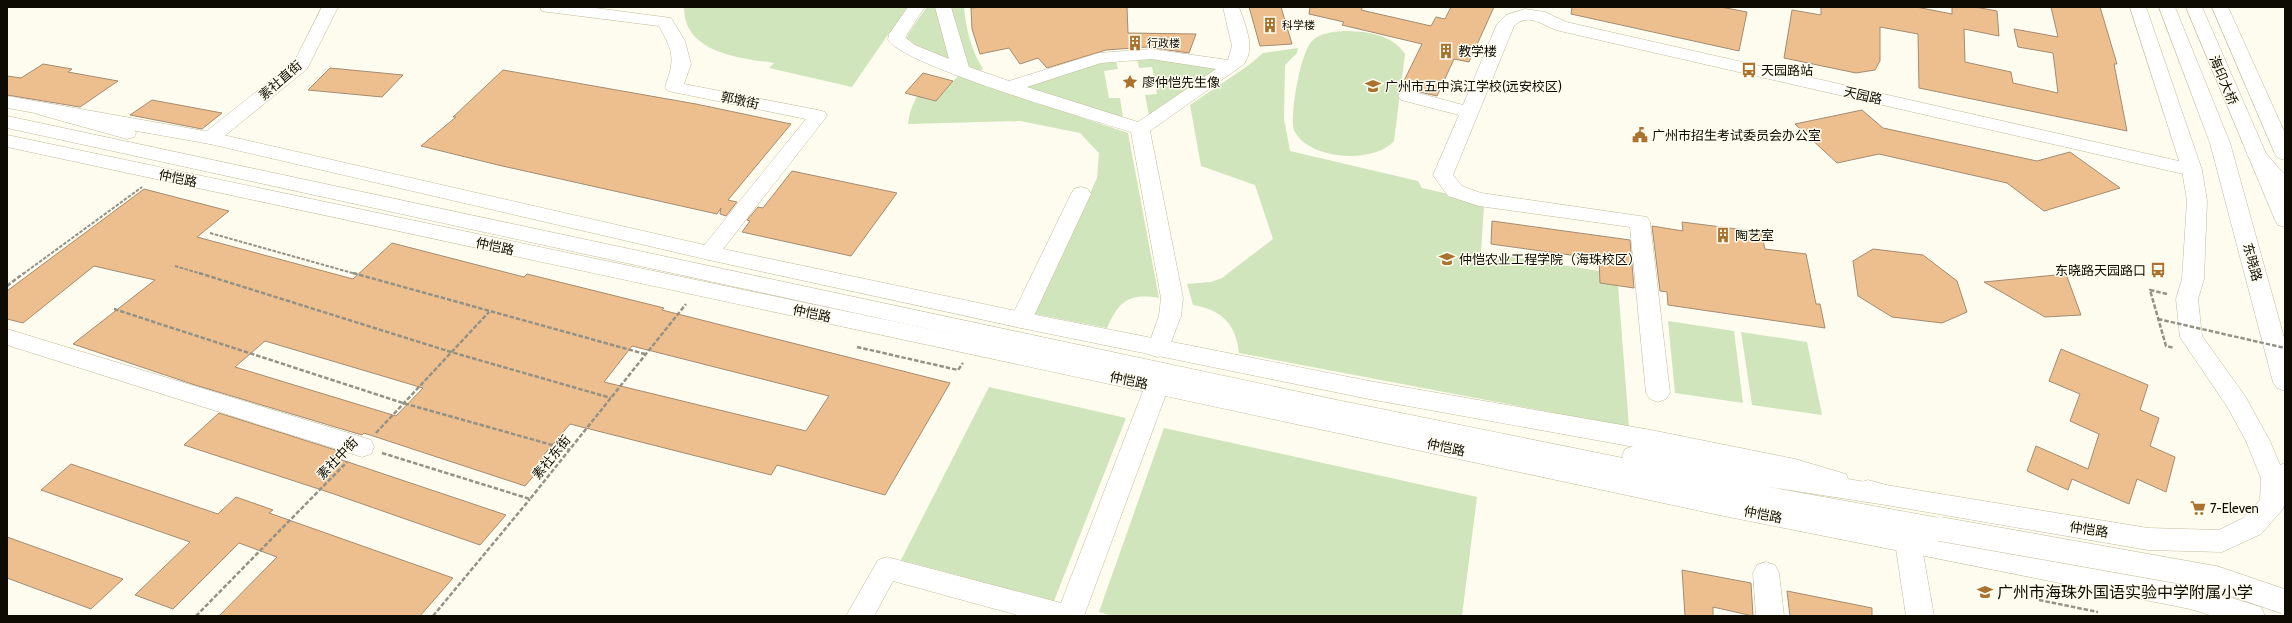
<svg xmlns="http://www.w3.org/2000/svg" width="2292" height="623" viewBox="0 0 2292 623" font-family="Cabin,'Noto Sans SC',sans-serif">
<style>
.green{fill:#d0e5bb}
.building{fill:#edbf8e;stroke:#a48c72;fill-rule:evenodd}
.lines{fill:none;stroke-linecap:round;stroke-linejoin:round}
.minor-casing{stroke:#c2bb99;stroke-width:1}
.major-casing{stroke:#c2bb99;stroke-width:1}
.highway-casing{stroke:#c2bb99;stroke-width:1}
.path-far1{stroke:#949186;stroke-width:2;stroke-dasharray:3.5 1.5;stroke-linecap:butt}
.path{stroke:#949186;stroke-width:2.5;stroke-dasharray:4.5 2;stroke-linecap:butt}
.minor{fill:#fff;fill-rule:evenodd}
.major{fill:#fff;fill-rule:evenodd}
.highway{fill:#fff;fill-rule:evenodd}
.highway-bridge-casing{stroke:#c2bb99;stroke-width:25;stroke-linecap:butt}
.path-bridge{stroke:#949186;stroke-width:2.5;stroke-dasharray:4.5 2;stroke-linecap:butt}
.highway-bridge{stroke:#fff;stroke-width:24}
.labels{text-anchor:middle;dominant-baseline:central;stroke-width:3;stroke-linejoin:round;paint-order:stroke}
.far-poi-label{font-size:11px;fill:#0e0b02;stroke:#fefcee;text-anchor:start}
.poi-label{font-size:13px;fill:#0e0b02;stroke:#fefcee;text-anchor:start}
.street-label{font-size:13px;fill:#0e0b02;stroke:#fefcee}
.near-poi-label{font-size:16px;fill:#0e0b02;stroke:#fefcee;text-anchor:start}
</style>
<rect width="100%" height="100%" fill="#fefcee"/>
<g class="green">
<path d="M684,7H907L852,87L769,68L774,63C739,58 684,53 684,7Z"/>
<path d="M927,7H964C966,29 971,50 983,69L978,72L960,67L906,41L908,34Z"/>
<path d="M1343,31C1365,31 1392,34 1405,54L1394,141C1374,164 1310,160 1295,132C1288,120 1301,51 1312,41C1320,33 1332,32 1343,31Z"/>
<path d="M1298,48L1297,53L1285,65L1284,119L1290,151L1418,181L1422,188L1462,197L1484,206L1481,252L1599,271L1600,283L1618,285L1629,427L1239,353C1236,324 1222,310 1193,305L1187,284L1211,282L1222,278L1273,239L1255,185L1201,166L1190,105L1249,65L1263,53Z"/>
<path d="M1136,55L1232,66L1150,121L1145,95L1157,94L1152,67L1139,68Z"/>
<path d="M1115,57L1118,69L1104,71L1109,98H1120L1124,124L1010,86Z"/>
<path d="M958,76L1128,133L1159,298C1129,293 1119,301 1107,328L1035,314L1097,178L1099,153L1080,133L1020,121L908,124L910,112L917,96L936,101Z"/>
<path d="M1668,321L1734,331L1743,403L1675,393Z"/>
<path d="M1741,332L1807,342L1822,415L1752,405Z"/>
<path d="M989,387L1126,418L1054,601L901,560Z"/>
<path d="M1164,428L1477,497L1462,616H1113L1099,612Z"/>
</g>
<g class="building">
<path d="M984,7H1127L1128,33L1196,34L1189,53L1147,47L1106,50L1047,68L1038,58L1020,64L1009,48L980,54L972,29L971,8Z"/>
<path d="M1249,7H1281L1292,44L1260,46Z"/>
<path d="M1310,7H1363L1361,10L1431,26L1436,17L1445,19L1451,7H1494L1469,62L1454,59L1437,96L1407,89H1400L1422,44L1342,25L1344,22L1309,14Z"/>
<path d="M1572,7H1721L1747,12L1739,51L1571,14Z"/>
<path d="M1821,7H1916L1952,14V7H1975L1997,11L1999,36L1964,29L1965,62L2011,72L2013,83L2058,93L2053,53L2018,47L2014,29L2058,37L2051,7H2100L2117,64H2114L2127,131L1919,88L1918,34L1880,27V61L1875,70L1856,73L1784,58L1792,10L1821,15Z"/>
<path d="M43,64L72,69L68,72L118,81L80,107L7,95V76L21,78Z"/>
<path d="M330,68L403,75L382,97L308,90Z"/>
<path d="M503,70L696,104L791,124L728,200L737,202L726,216L720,214L721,208L717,214L498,165L421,146L456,117H453Z"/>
<path d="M923,73L953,81L936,101L905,93Z"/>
<path d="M152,100L222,113L202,129L130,115Z"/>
<path d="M1862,110L1883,128L2037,161L2070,152L2120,188L2044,211L2007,183L1879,154L1837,163L1795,124Z"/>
<path d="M792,171L897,193L851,256L742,232L750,221L747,220L758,207L763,208Z"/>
<path d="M144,189L229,211L197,237L353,279L392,243L524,277L527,274L664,308L662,310L950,383L885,495L777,465L771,475L570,424L543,456L549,458L525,486L364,433L362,435L195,385L73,344L155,280L94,266L23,323L7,319V291ZM265,341L423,388L396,416L235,367ZM632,346L829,396L806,431L604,382Z"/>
<path d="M1492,221L1630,240L1634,288L1600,283L1599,259L1491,244Z"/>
<path d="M1682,222L1761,232L1765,249L1806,254L1816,304H1820L1825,328L1668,305L1667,292L1660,291L1652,226L1683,231Z"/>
<path d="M1873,249L1923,255L1957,281L1967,312L1942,323L1892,317L1858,296L1853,261Z"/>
<path d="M2066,274L2081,315L2045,317L1984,282Z"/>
<path d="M2061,349L2148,385L2140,410L2159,418L2150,446L2175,457L2166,492L2137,479L2129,504L2072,479L2068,490L2027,471L2036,446L2088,469L2099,434L2070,421L2080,394L2049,381Z"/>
<path d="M219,413L345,453L339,459L506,515L480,545L331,493L184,445Z"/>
<path d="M71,464L218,514L236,497L273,510L269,513L453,578L420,616H219L277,557L239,543L173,609L135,595L190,542L41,490Z"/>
<path d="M7,537L49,552L123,579L91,609L7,578Z"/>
<path d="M1682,570L1751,583L1753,616L1713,607V616H1685Z"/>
<path d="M1787,591L1872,608V616H1790Z"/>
</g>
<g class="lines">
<defs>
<g id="minor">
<path d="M322,7H338L307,69L217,142L210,144L203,142L200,138L203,134L294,62Z"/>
<path d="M540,7H588L671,18L685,41L691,64L684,84L818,110L825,112L827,116L716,258L709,260L702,258L698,253L702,248L806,119L668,91L665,87C675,59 674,53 659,26L548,12L542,11Z"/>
<path d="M908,7H925L907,34L906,38L915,45L949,59L935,7H951L969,67L1009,81L1099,53L1151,49L1228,60L1232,46L1223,7H1239C1245,25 1256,47 1244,64L1150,131L1183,298L1181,316L1166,355L1158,357L1150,355L1147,349L1159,316L1161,298L1131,132C1090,119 907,67 888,40L889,34ZM1151,59L1216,69L1138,122L1027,87L1101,63Z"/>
<path d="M1525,9L1545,12L1566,22L2192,164L2199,166L2202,170L2199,174L2192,176L1560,31C1543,27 1530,11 1514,26L1453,175L1462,186L1481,193L1647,217L1650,222L1670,393L1666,399L1658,402L1650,399L1646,393L1630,227L1479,206L1448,196L1433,175L1459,115L1401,100L1398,96L1401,92L1407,90L1463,105L1497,24L1506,15Z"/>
<path d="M1081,187L1088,189L1091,194L1032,320L1029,326L1021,328L1013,326L1010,320L1071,194L1074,189Z"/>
<path d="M7,329L362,437L371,440L374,447L371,454L362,457L7,345Z"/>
<path d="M1157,377L1165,380L1169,386L1084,616H1021L893,581L874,616H846L878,560L887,557L1061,603L1145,386L1149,380Z"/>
<path d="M1908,531L1917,534L1921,542L1934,616H1906L1895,542L1899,534Z"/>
<path d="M1766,562L1775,565L1779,573L1784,616H1756L1753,573L1757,565Z"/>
</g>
<g id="major">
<path d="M2130,7H2146L2202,170L2207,201L2204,279L2198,299L2202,336L2245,396L2270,441L2280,465L2285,463V504L2282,510L2261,534L2222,552L2148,550L1886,505L1859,497L1855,490L1859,483L1868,480L1886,485L2148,528L2219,530L2243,518L2260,500L2261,478L2246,441L2228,408L2180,337L2176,299L2182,279L2187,201L2182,170Z"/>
<path d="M2212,7H2228L2285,133V160L2278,158L2275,154Z"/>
<path d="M7,96L210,132L709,246L1021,312L1369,381L1651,430L1795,459L1846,474L1849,481L1846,488L1837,491L1795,479L1651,450L1369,399L1021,328L709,260L210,144L7,108Z"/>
<path d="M7,135L1719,495L2190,585L2261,607L2265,616H2213L2190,609L1719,515L7,147Z"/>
<path d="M2257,149L2264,151L2285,175V194L2278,193L2247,155L2250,151Z"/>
</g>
<g id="highway">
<path d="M2159,7H2175L2230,143L2285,341V391L2277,388L2273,382L2210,143Z"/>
<path d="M2186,7H2202L2285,197V227L2278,225L2275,220Z"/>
<path d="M44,104L134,129L136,133L134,137L127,139L37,114L35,110L37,106Z"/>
<path d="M7,116L1337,400L1623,458L1622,456L1625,449L1634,446L1886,485L1895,488L1899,495L1895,502L1886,505L1763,486L1940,518L1949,521L1953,529L1949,537L1940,540L1718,498L1337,418L7,128Z"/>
</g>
</defs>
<use href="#minor" class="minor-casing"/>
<use href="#major" class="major-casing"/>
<use href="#highway" class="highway-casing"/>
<g class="path-far1">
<path d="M210,233L356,274"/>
<path d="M175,266L202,274"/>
<path d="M23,274L142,187"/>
</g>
<g class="path">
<path d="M199,273L451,352L611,398"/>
<path d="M353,273L645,354"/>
<path d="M7,286L24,273"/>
<path d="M2167,294L2150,290L2166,346L2174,348"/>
<path d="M114,309L403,403L570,450"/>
<path d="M857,347L958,370L963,363"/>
<path d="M376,433L489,312"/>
<path d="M382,453L530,499L686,304"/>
<path d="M2039,600L2098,612"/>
<path d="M196,616L347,462"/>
<path d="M433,616L530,499"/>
</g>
<use href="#minor" class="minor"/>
<use href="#major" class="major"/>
<use href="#highway" class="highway"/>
<defs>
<path id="highway-bridge" d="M1940,529L2215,578L2285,602"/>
</defs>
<use href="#highway-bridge" class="highway-bridge-casing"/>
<path class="path-bridge" d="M2158,319L2285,348"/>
<use href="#highway-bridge" class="highway-bridge"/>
</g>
<defs>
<symbol id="building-bare" viewBox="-9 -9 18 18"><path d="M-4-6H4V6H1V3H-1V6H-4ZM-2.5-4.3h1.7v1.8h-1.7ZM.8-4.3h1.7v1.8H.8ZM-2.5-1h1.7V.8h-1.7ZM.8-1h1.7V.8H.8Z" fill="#aa712f" stroke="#fefcee" stroke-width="2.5" paint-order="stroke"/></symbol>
<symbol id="bus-bare" viewBox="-9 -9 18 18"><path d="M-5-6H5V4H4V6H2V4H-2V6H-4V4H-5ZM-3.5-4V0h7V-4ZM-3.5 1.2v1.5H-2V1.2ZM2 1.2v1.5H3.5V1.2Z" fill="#aa712f" stroke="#fefcee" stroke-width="2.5" paint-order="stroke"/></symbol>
<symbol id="sight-bare" viewBox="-9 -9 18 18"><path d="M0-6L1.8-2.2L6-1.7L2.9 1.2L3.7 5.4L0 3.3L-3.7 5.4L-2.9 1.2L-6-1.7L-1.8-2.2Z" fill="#aa712f" stroke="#fefcee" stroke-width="2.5" paint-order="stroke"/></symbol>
<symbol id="school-bare" viewBox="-9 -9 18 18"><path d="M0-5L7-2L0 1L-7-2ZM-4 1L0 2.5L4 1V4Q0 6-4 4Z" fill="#aa712f" stroke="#fefcee" stroke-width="2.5" paint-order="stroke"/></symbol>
<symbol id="civic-bare" viewBox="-9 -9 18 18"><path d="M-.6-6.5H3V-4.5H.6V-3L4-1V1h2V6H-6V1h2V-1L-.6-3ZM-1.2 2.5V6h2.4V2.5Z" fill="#aa712f" stroke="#fefcee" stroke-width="2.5" paint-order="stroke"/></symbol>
<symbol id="university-bare" viewBox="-9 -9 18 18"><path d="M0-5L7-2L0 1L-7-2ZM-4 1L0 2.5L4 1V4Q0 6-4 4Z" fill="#aa712f" stroke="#fefcee" stroke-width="2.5" paint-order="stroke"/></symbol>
<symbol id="supermarket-bare" viewBox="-9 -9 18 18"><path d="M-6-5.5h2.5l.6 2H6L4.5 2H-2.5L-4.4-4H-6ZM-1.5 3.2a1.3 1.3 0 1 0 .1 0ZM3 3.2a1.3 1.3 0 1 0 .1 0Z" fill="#aa712f" stroke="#fefcee" stroke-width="2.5" paint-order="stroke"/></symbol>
</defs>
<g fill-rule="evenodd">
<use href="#building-bare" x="1259" y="14" width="22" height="22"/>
<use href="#building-bare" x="1124" y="32" width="22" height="22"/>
<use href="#building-bare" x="1435" y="40" width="22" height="22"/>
<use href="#bus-bare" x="1738" y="59" width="22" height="22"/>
<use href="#sight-bare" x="1119" y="71" width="22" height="22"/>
<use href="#school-bare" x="1362" y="75" width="22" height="22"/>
<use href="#civic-bare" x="1629" y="124" width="22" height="22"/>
<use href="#building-bare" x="1712" y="224" width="22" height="22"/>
<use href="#university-bare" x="1436" y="248" width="22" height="22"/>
<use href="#bus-bare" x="2147" y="259" width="22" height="22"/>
<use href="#supermarket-bare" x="2187" y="497" width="22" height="22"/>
<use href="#school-bare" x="1974" y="581" width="22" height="22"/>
</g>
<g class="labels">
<g class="far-poi-label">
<text x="1282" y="25">科学楼</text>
<text x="1147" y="43">行政楼</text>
</g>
<g class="poi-label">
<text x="1458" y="51">教学楼</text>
<text x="1761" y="70">天园路站</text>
<text x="1142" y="82">廖仲恺先生像</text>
<text x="1385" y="86">广州市五中滨江学校(远安校区)</text>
<text x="1652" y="135">广州市招生考试委员会办公室</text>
<text x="1735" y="235">陶艺室</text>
<text x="1459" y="259">仲恺农业工程学院（海珠校区）</text>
<text x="2146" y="270" text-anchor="end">东晓路天园路口</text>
<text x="2210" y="508">7-Eleven</text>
</g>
<g class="street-label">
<text transform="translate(280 80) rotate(-41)">素社直街</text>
<text transform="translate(2224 80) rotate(67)">海印大桥</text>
<text transform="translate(1863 95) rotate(13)">天园路</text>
<text transform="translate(740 100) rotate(12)">郭墩街</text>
<text transform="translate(178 178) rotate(12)">仲恺路</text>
<text transform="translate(495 246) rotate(12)">仲恺路</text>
<text transform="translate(2253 262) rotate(75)">东晓路</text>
<text transform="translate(812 313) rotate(12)">仲恺路</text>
<text transform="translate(1129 380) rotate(12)">仲恺路</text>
<text transform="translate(1446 447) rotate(12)">仲恺路</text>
<text transform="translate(551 457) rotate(-51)">素社东街</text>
<text transform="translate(337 458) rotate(-46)">素社中街</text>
<text transform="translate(1763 514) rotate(11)">仲恺路</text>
<text transform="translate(2089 529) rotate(9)">仲恺路</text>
</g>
<g class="near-poi-label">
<text x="1997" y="592">广州市海珠外国语实验中学附属小学</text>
</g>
</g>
<rect width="2292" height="623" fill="none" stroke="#0e0b02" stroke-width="16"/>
</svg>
